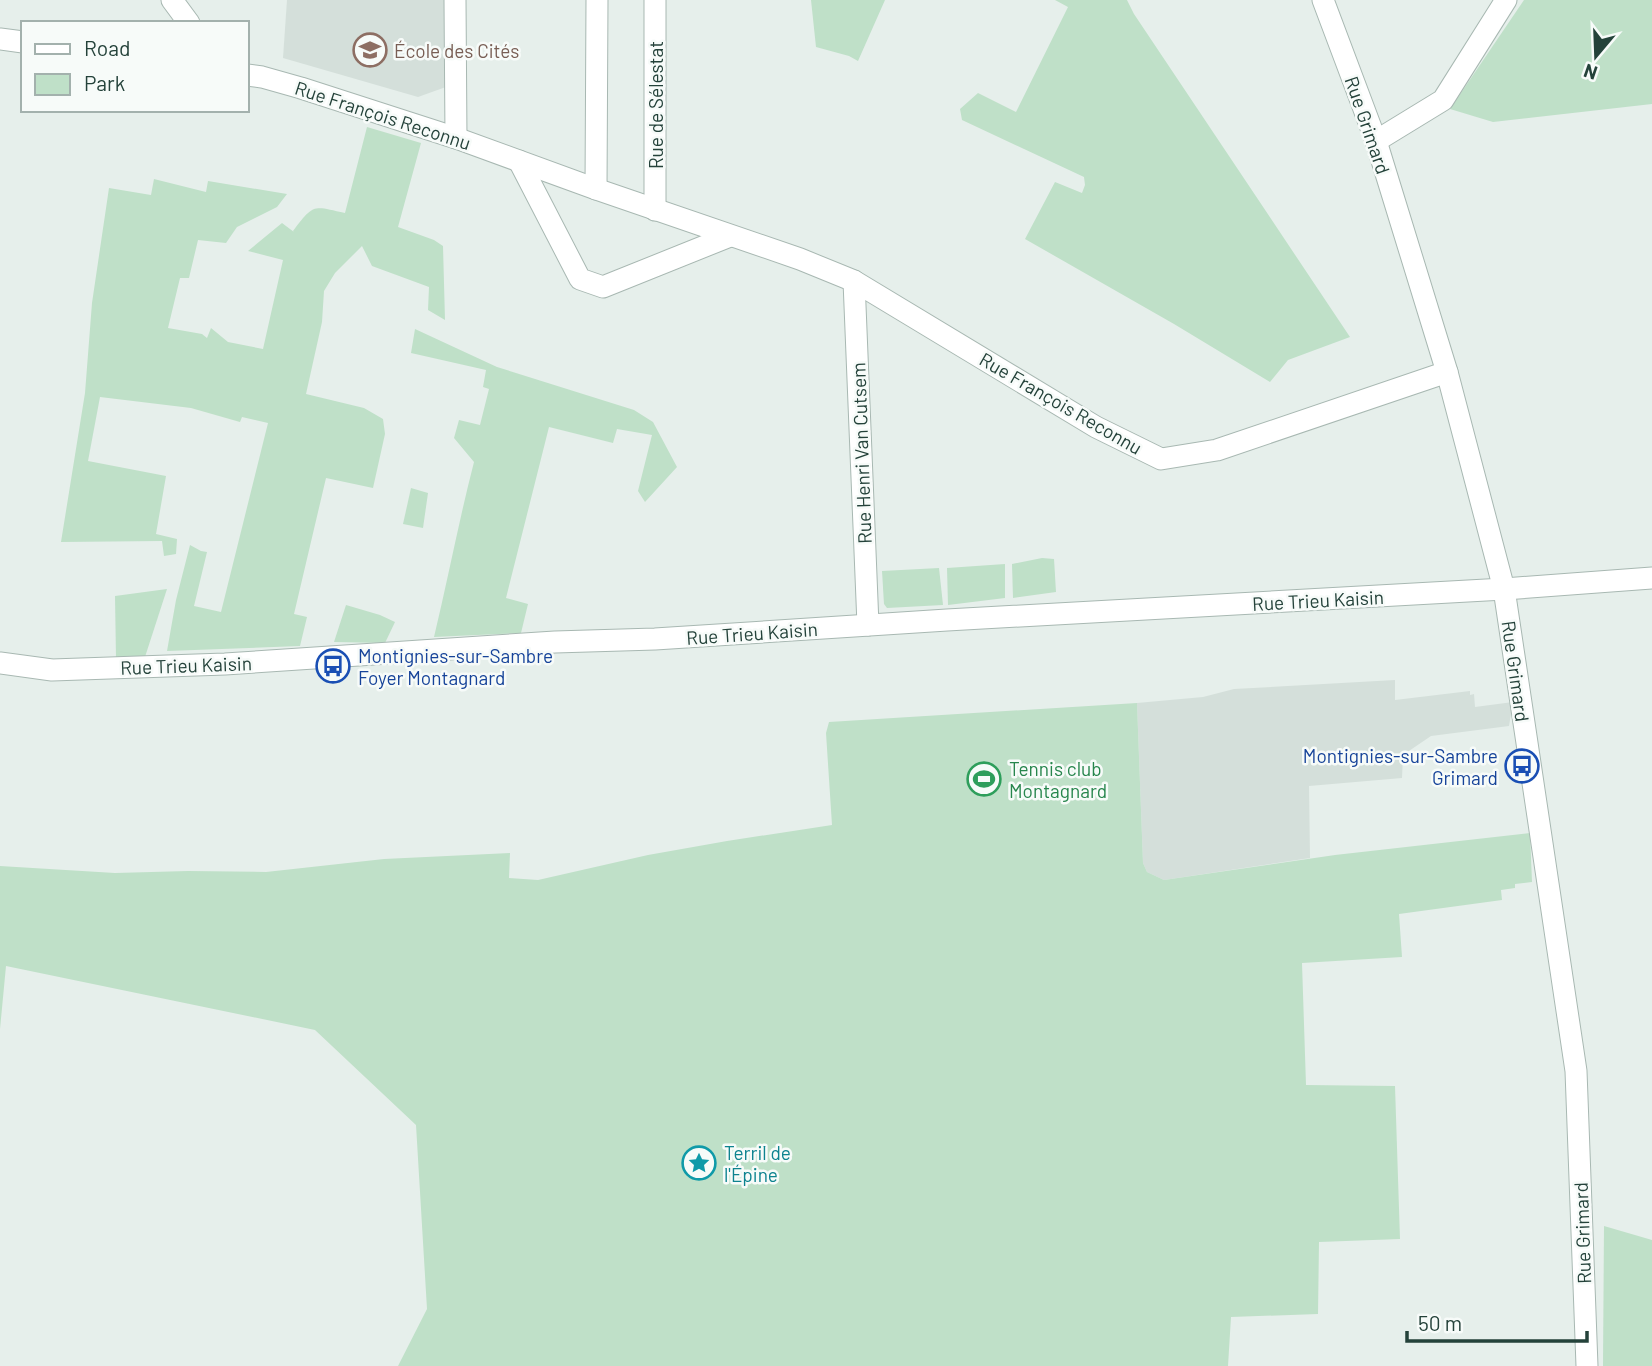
<svg xmlns="http://www.w3.org/2000/svg" width="1652" height="1366" viewBox="0 0 1652 1366" font-family="Barlow,sans-serif">
<style>
.built{fill:#d4dfda}
.green{fill:#bfe0c8}
.lines{fill:none;stroke-linecap:round;stroke-linejoin:round}
.minor-casing{stroke:#a8b8b2;stroke-width:23}
.minor{stroke:#fff;stroke-width:21}
.labels{text-anchor:middle;dominant-baseline:central;stroke-width:5;stroke-linejoin:round;paint-order:stroke}
.education-label{font-size:19px;fill:#785e54;stroke:#f7fbf9;text-anchor:start}
.street-label{font-size:19px;fill:#24423a;stroke:#f7fbf9}
.transit-label{font-size:19px;fill:#164399;stroke:#f7fbf9;text-anchor:start}
.leisure-label{font-size:19px;fill:#27864d;stroke:#f7fbf9;text-anchor:start}
.culture-label{font-size:19px;fill:#0d838f;stroke:#f7fbf9;text-anchor:start}
</style>
<rect width="100%" height="100%" fill="#e6efeb"/>
<g class="built">
<path d="M287,0H455L457,83L418,97L283,58Z"/>
<path d="M1395,680V700L1470,691V695L1474,694L1475,707L1513,702L1509,726L1431,736L1403,755L1402,778L1309,786L1310,858L1164,880L1147,872L1143,863L1137,703L1203,697L1234,689Z"/>
</g>
<g class="green">
<path d="M811,0H885L858,61L849,56L816,47Z"/>
<path d="M1055,0H1127L1134,14L1350,337L1288,360L1270,382L1174,324L1025,239L1055,182L1082,193L1085,185L1084,177L962,120L960,109L978,93L1016,112L1068,7Z"/>
<path d="M1524,0H1652V104L1493,122L1450,109Z"/>
<path d="M367,127L421,143L398,227L434,240L443,246L445,320L428,310L429,287L372,266L362,246L335,273L324,291L322,322L306,394L364,408L383,419L385,434L373,488L326,478L294,614L307,617L300,646L167,651L176,600L190,545L201,551L207,552L194,606L221,612L268,423L242,417L240,422L191,408L100,397L88,461L166,476L156,534L177,539L176,554L164,556L162,541L61,542L85,393L92,303L109,188L151,195L154,179L206,192L208,181L287,194L277,207L237,227L226,243L198,240L189,278H180L168,328L202,334L207,338L211,328L228,342L263,349L283,260L248,251L282,223L294,232L293,231C314,203 313,206 345,213Z"/>
<path d="M415,329L497,367L634,410L653,422L677,467L645,502L638,491L652,435L617,429L613,443L549,427L506,598L528,604L521,633L434,637C448,579 459,520 474,462L454,438L459,420L480,425L489,389L483,387L486,370L411,353Z"/>
<path d="M411,488L428,493L423,528L403,524Z"/>
<path d="M1042,558L1054,559L1056,592L1013,598L1012,564Z"/>
<path d="M1005,564V598L948,605L947,568Z"/>
<path d="M939,568L943,605L887,608L884,604L882,571Z"/>
<path d="M167,589L144,660L116,658L115,596Z"/>
<path d="M346,605L380,615L395,622L385,643L334,642Z"/>
<path d="M1137,703L1143,863L1147,872L1164,880L1335,855L1530,833L1532,882L1515,884V888L1501,890L1502,900L1399,914L1402,957L1302,963L1306,1085L1395,1086L1400,1239L1319,1242L1318,1314L1231,1317L1228,1366H398L427,1309L416,1125L315,1030L6,966L0,1029V866L115,873L188,871L266,872L384,859L510,853L509,878L538,880L648,855L727,841L832,825L826,733L829,722Z"/>
<path d="M1604,1226L1652,1240V1366H1603Z"/>
</g>
<g class="lines">
<defs>
<g id="minor">
<path d="M172,0L189,23"/>
<path d="M455,0L456,138"/>
<path d="M655,0V210"/>
<path d="M1323,0L1376,141L1447,372L1504,589L1576,1071L1587,1366"/>
<path d="M0,39L23,42"/>
<path d="M247,75L262,77L301,88L456,138L596,189L800,259L854,281L1096,427L1161,459L1217,450L1447,372"/>
<path d="M1376,141L1443,100L1506,0"/>
<path d="M519,161L580,279L603,287L730,236"/>
<path d="M596,189L597,0"/>
<path d="M854,281L868,625"/>
<path d="M0,663L52,670L225,664L555,642L655,639L947,620L1504,589L1652,578"/>
</g>
</defs>
<use href="#minor" class="minor-casing"/>
<use href="#minor" class="minor"/>
</g>
<defs>
<symbol id="school-ring" viewBox="-11 -11 22 22"><circle r="9.5" fill="#f7fbf9" stroke="#8d6e63" stroke-width="1.5"/><path d="M0-5L7-2L0 1L-7-2ZM-4 1L0 2.5L4 1V4Q0 6-4 4Z" fill="#8d6e63"/></symbol>
<symbol id="bus-ring" viewBox="-11 -11 22 22"><circle r="9.5" fill="#f7fbf9" stroke="#1a4fb4" stroke-width="1.5"/><path d="M-5-6H5V4H4V6H2V4H-2V6H-4V4H-5ZM-3.5-4V0h7V-4ZM-3.5 1.2v1.5H-2V1.2ZM2 1.2v1.5H3.5V1.2Z" fill="#1a4fb4"/></symbol>
<symbol id="stadium-ring" viewBox="-11 -11 22 22"><circle r="9.5" fill="#f7fbf9" stroke="#2e9e5b" stroke-width="1.5"/><path d="M0-5a6.5 5 0 1 0 0 10a6.5 5 0 1 0 0-10ZM-3.5-1.8h7v3.6h-7Z" fill="#2e9e5b"/></symbol>
<symbol id="sight-ring" viewBox="-11 -11 22 22"><circle r="9.5" fill="#f7fbf9" stroke="#0f9aa8" stroke-width="1.5"/><path d="M0-6L1.8-2.2L6-1.7L2.9 1.2L3.7 5.4L0 3.3L-3.7 5.4L-2.9 1.2L-6-1.7L-1.8-2.2Z" fill="#0f9aa8"/></symbol>
</defs>
<g fill-rule="evenodd">
<use href="#school-ring" x="351" y="31" width="38" height="38"/>
<use href="#bus-ring" x="314" y="647" width="38" height="38"/>
<use href="#bus-ring" x="1503" y="747" width="38" height="38"/>
<use href="#stadium-ring" x="965" y="760" width="38" height="38"/>
<use href="#sight-ring" x="680" y="1144" width="38" height="38"/>
</g>
<g class="labels">
<g class="education-label">
<text x="394" y="50">École des Cités</text>
</g>
<g class="street-label">
<text transform="translate(655 105) rotate(-90)">Rue de Sélestat</text>
<text transform="translate(383 115) rotate(18)">Rue François Reconnu</text>
<text transform="translate(1368 125) rotate(71)">Rue Grimard</text>
<text transform="translate(1061 403) rotate(30)">Rue François Reconnu</text>
<text transform="translate(861 453) rotate(-92)">Rue Henri Van Cutsem</text>
<text transform="translate(1318 600) rotate(-3)">Rue Trieu Kaisin</text>
<text transform="translate(752 633) rotate(-4)">Rue Trieu Kaisin</text>
<text transform="translate(186 665) rotate(-2)">Rue Trieu Kaisin</text>
<text transform="translate(1516 671) rotate(82)">Rue Grimard</text>
<text transform="translate(1582 1233) rotate(-92)">Rue Grimard</text>
</g>
<g class="transit-label">
<text x="358" y="655">Montignies-sur-Sambre<tspan x="358" dy="22">Foyer Montagnard</tspan></text>
<text x="1498" y="755" text-anchor="end">Montignies-sur-Sambre<tspan x="1498" dy="22">Grimard</tspan></text>
</g>
<g class="leisure-label">
<text x="1009" y="768">Tennis club<tspan x="1009" dy="22">Montagnard</tspan></text>
</g>
<g class="culture-label">
<text x="724" y="1152">Terril de<tspan x="724" dy="22">l'Épine</tspan></text>
</g>
</g>
<rect x="21" y="21" width="228" height="91" fill="#f7fbf9" stroke="#a3b1ad" stroke-width="2"/>
<rect x="35" y="44" width="35" height="10" fill="#ffffff" stroke="#a3b1ad" stroke-width="2"/>
<text x="84" y="56" font-size="21" fill="#24423a">Road</text>
<rect x="35" y="74" width="35" height="21" fill="#bfe0c8" stroke="#a3b1ad" stroke-width="2"/>
<text x="84" y="91" font-size="21" fill="#24423a">Park</text>
<g transform="translate(1596 56) rotate(199)" stroke="#f7fbf9" stroke-width="5" paint-order="stroke">
<path d="M0-5L12 26L0 18L-12 26Z" fill="#24423a"/>
<text y="-10" font-size="19" font-weight="bold" text-anchor="middle" fill="#24423a">N</text>
</g>
<path d="M1407 1331v10h180v-10" fill="none" stroke="#24423a" stroke-width="3.5"/>
<text x="1418" y="1331" font-size="21" fill="#24423a" stroke="#f7fbf9" stroke-width="5" paint-order="stroke">50 m</text>
</svg>
